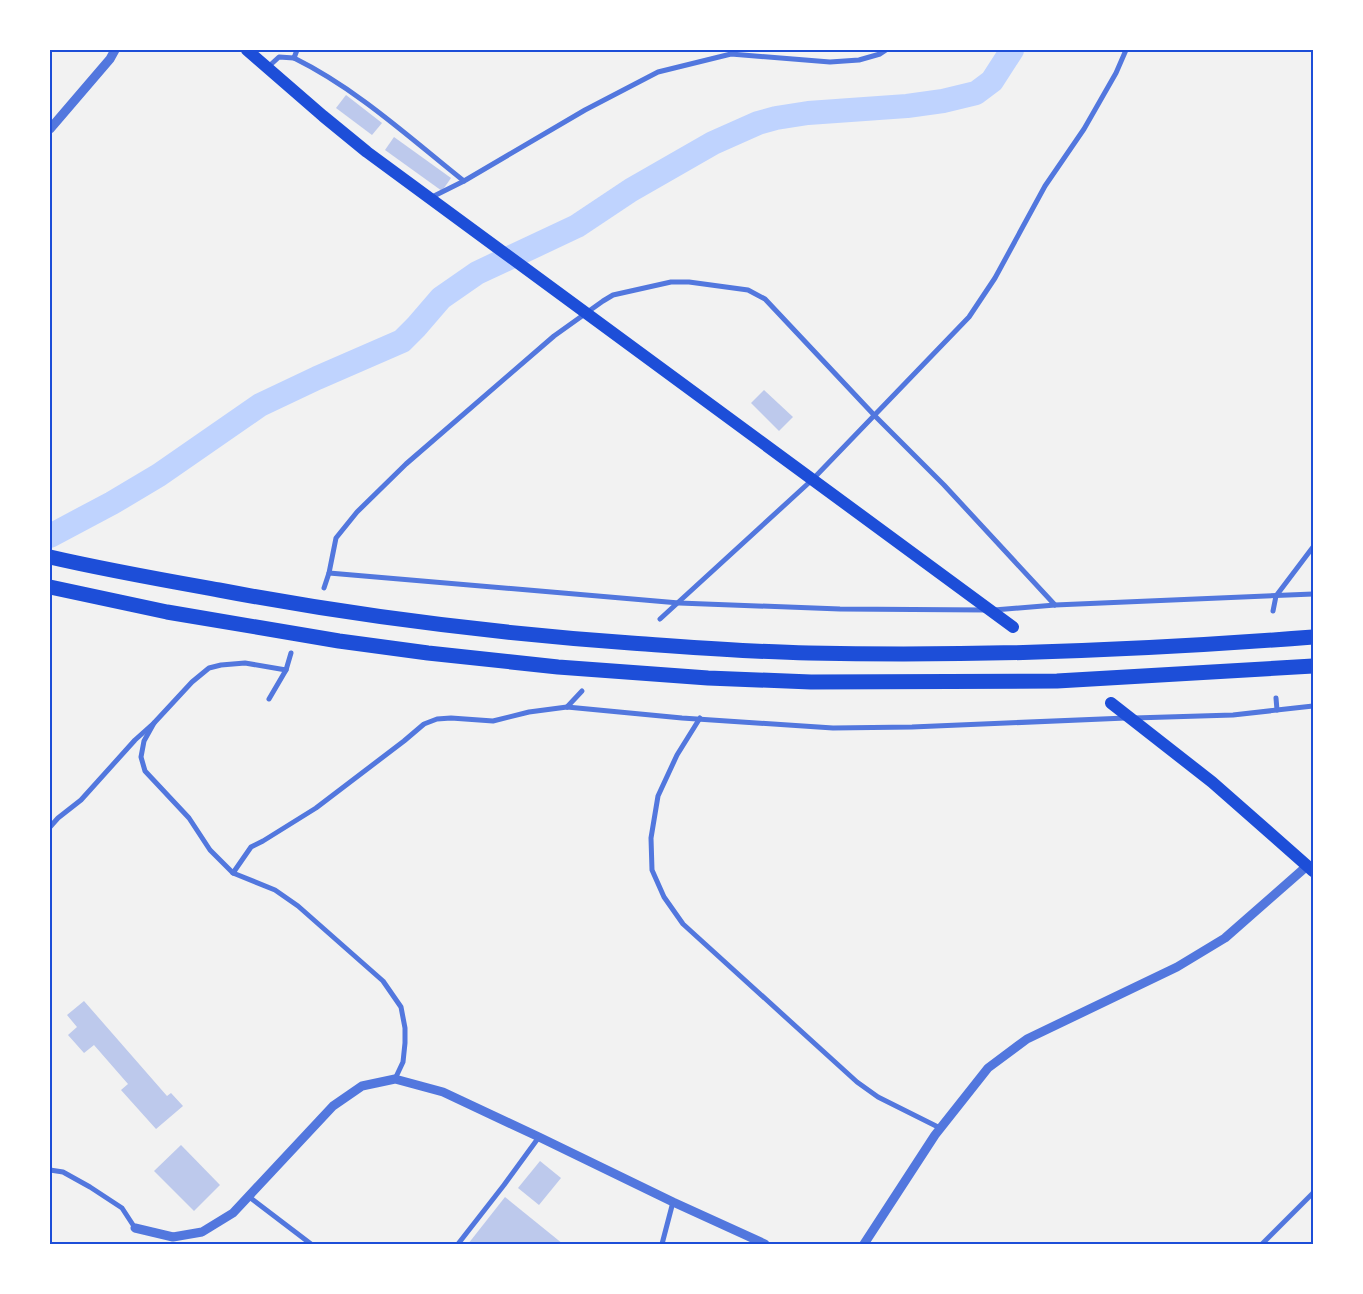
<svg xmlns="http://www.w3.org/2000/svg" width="1363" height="1294" viewBox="0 0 1363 1294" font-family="'Nunito Sans',sans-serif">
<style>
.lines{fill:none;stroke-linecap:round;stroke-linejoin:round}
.river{stroke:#bfd3fe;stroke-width:24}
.building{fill:#bdc9ec}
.minor{stroke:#5277de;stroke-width:5}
.tertiary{stroke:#5277de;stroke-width:9}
.primary{stroke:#1d4ed8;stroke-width:12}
.motorway{stroke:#1d4ed8;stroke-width:15}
.neatline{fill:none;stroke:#1d4ed8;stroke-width:2}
</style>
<rect width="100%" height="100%" fill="#f2f2f2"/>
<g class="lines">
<path class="river" d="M50,536L112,503L159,475L260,405L317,378L402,341L416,327L441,298L477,273L577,226L631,190L713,143L758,123L776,118L808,113L907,106L943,101L976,93L992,81L1012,50"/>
</g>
<g class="building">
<path d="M346,95L382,123L372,135L336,108Z"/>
<path d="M394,137L451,178L442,191L385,150Z"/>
<path d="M764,390L793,417L779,431L751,403Z"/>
<path d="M84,1001L167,1096L171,1093L183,1106L156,1129L121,1090L128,1084L94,1045L84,1053L68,1035L77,1027L67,1015Z"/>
<path d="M181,1145L220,1185L194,1211L154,1171Z"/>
<path d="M540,1161L561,1178L539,1205L518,1188Z"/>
<path d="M505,1197L563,1244H468Z"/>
</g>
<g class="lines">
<g class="minor">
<path d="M294,58C357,89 410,138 464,181L432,197"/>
<path d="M267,68L279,57L294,58L297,50"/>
<path d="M464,181L585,110L658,72L731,54L830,62L859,60L880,54L886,50"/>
<path d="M329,573L336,538L357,512L406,464L554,336L603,301L613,295L671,282H689L748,290L765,299L875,416L944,485L1055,605"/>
<path d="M324,588L329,573L679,603L840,609L986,610"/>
<path d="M994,610L1055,605L1313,594"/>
<path d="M1273,611L1276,596L1313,547"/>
<path d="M660,619L813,479L969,317L995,278L1045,186L1084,129L1116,73L1126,50"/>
<path d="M1276,698L1277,710"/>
<path d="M269,699L286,670"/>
<path d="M567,707L582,691"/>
<path d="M700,718L677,755L658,796L651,838L652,870L664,897L683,924L857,1082L878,1097L940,1128"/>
<path d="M1134,718L1233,715L1313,706"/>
<path d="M154,723L144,741L141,757L145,771L189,818L210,850L233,873L275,890L298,906L383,981L401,1007L405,1028V1043L403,1062L395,1079"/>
<path d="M50,827L58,818L81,800L135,740L154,723L192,682L209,668L221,665L245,663L286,670L291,653"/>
<path d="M233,873L251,847L263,841L316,808L404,741L424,724L437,719L451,718L493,721L529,712L567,707L682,718L833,728L912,727L1126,718"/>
<path d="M50,1170L63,1172L90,1187L122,1208L135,1228"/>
<path d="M248,1196L311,1244"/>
<path d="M458,1244L504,1185L539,1137"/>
<path d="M662,1244L673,1202"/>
<path d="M1262,1244L1313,1193"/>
</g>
<g class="tertiary">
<path d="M50,129L110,59L115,50"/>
<path d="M135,1228L173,1237L202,1232L233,1213L333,1106L362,1086L395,1079L443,1092L539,1137L673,1202L765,1244"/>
<path d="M864,1244L935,1135L988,1068L1027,1039L1177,967L1225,938L1307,866"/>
</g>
<g class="primary">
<path d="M247,50L323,116L367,152L1013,627"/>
<path d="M1111,703L1212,782L1313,871"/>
</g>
<g class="motorway">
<path d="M50,557C106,570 163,580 219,590C355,616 492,633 631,643C690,647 749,652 809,653C977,657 1146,650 1313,637"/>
<path d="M50,587L167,612L339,641L428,653L558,667L708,678L811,682L1057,681L1313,666"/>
</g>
</g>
<rect width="1363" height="1294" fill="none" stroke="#ffffff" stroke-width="102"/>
<rect x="51" y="51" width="1261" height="1192" class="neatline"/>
</svg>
